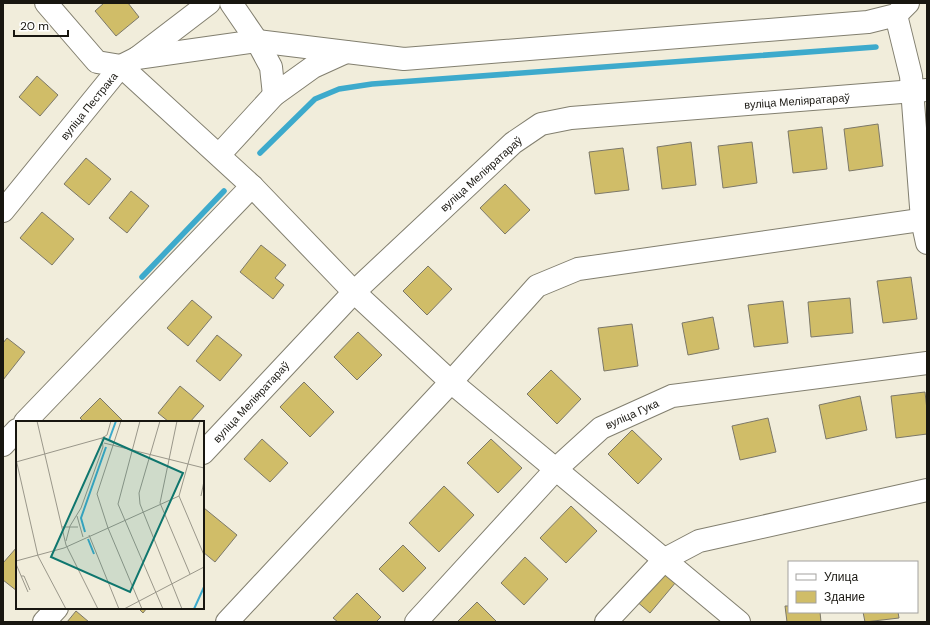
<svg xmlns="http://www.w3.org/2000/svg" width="930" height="625" viewBox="0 0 930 625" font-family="'DM Sans',sans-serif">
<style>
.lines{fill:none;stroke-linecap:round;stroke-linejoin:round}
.stream{stroke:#3daacc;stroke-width:5.5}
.building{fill:#d0bd68;stroke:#7c7869}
.minor-casing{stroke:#827f6f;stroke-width:24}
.minor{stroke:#fff;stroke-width:22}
.labels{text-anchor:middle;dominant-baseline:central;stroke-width:3;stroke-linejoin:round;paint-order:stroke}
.street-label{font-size:11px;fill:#181610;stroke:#fff}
.inset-river{fill:none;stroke:#3daacc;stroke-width:2}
.inset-road{fill:none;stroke:#9a978a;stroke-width:1}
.view{fill:#0f766e;fill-opacity:0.15;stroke:#0f766e;stroke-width:2}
.inset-edge{fill:none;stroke:#181610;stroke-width:2}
</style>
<rect width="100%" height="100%" fill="#f1eddb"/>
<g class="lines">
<g class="stream">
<path d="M260,153L315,99L339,89L372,84L876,47"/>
<path d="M142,277L224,191"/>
</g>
</g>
<g class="building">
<path d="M104,3H128L139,17L116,36L95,11Z"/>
<path d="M37,76L58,95L40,116L19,97Z"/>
<path d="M878,124L883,166L849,171L844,129Z"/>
<path d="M822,127L827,169L793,173L788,131Z"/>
<path d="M691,142L696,185L662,189L657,147Z"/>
<path d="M752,142L757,183L723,188L718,146Z"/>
<path d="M623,148L629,190L595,194L589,152Z"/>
<path d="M86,158L111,179L89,205L64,184Z"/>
<path d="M505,184L530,210L505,234L480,208Z"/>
<path d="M131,191L149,206L127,233L109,218Z"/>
<path d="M42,212L74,239L52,265L20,238Z"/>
<path d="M261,245L286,265L275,278L284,285L273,299L240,272Z"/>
<path d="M428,266L452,289L427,315L403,291Z"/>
<path d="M911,277L917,319L883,323L877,281Z"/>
<path d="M850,298L853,333L811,337L808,302Z"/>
<path d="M192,300L212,317L188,346L167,328Z"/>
<path d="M783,301L788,343L754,347L748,305Z"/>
<path d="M713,317L719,349L688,355L682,323Z"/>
<path d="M632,324L638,366L604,371L598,328Z"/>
<path d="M358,332L382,355L357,380L334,357Z"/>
<path d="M217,335L242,355L220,381L196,361Z"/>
<path d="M7,338L25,352L3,380V343Z"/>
<path d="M551,370L581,399L557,424L527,394Z"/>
<path d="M304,382L334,412L310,437L280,407Z"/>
<path d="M180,386L204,406L190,422H169L158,413Z"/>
<path d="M925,392L927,410V434L896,438L891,396Z"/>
<path d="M860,396L867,430L826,439L819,405Z"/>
<path d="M100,398L124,422H84L80,418Z"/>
<path d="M768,418L776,452L740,460L732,426Z"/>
<path d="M632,430L662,459L638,484L608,454Z"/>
<path d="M262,439L288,463L270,482L244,459Z"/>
<path d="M491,439L522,468L498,493L467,463Z"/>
<path d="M444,486L474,515L439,552L409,523Z"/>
<path d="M571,506L597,531L566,563L540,538Z"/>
<path d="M204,508L237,535L215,562L203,552V509Z"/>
<path d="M403,545L426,568L403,592L379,569Z"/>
<path d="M17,547V591L3,580V563Z"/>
<path d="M525,557L548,579L524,605L501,583Z"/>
<path d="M661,570L676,582L650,613L635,600Z"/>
<path d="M357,593L381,617L376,622H338L333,618Z"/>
<path d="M477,602L497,622H457Z"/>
<path d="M785,606H789V612H820L821,622H787Z"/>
<path d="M138,608H147L143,613Z"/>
<path d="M76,611L89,622H67Z"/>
<path d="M863,612H898L899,618L865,622Z"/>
</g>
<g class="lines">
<defs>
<g id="minor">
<path d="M46,3L97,62L121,66L252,186L354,292L451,382L739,622"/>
<path d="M231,3L257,41L271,67L274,95"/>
<path d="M896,15L911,76L922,220L927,243"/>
<path d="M137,58L257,41L404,59L868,22L896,15L908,3"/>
<path d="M219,155L274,95L313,67L346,52"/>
<path d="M3,211L121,66L137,58L209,3"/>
<path d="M25,422L252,186"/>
<path d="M3,445L17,430"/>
<path d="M203,453L354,292L513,143L541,124L571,118L927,90"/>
<path d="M44,622L57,608"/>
<path d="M227,622L451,382L537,286L578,269L927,219"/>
<path d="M416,622L557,468L601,428L672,396L927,363"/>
<path d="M606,622L665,559L699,541L927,490"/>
</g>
</defs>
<use href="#minor" class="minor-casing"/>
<use href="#minor" class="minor"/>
</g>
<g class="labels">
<g class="street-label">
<text transform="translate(797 101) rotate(-4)">вуліца Меліяратараў</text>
<text transform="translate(89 106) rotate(-51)">вуліца Пестрака</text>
<text transform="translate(481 174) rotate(-42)">вуліца Меліяратараў</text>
<text transform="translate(251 402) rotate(-47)">вуліца Меліяратараў</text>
<text transform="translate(632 414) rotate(-24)">вуліца Гука</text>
</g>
</g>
<g transform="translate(16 421)">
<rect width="188" height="188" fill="#f1eddb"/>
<path class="inset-river" d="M93,19L100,0M69,111L65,97L90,26M72,118L78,133M178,188L188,166"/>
<path class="inset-road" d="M21,0L50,124L82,188M105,0L81,73L92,107L126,188M124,0L102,83L147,188M144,0L123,72L124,83L166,188M161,0L144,82L174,153M184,0L163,75L188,134M88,22L188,47M0,38L22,135L50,188M0,41L86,17M185,75L188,60M61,95L67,116M46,106H62M73,114L103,188M50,120L54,105L65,87L87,26L86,17L91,14L95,0M0,140L48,127L163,75M0,143L12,171M5,155H8L14,169M108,188L188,146"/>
<path class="view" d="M88,17L167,52L114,171L35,136Z"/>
<rect width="188" height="188" class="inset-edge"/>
</g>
<rect width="930" height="625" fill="none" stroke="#181610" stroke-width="8"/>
<rect x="788" y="561" width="130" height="52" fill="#ffffff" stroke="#a3a29f"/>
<rect x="796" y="574" width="20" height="6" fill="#ffffff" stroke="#a3a29f"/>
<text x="824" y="581" font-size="12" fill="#181610">Улица</text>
<rect x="796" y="591" width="20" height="12" fill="#d0bd68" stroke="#a3a29f"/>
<text x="824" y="601" font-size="12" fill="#181610">Здание</text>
<path d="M14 30v6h54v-6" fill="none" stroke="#181610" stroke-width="2"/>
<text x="20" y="30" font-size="12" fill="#181610" stroke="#ffffff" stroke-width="3" paint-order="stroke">20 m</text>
</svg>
